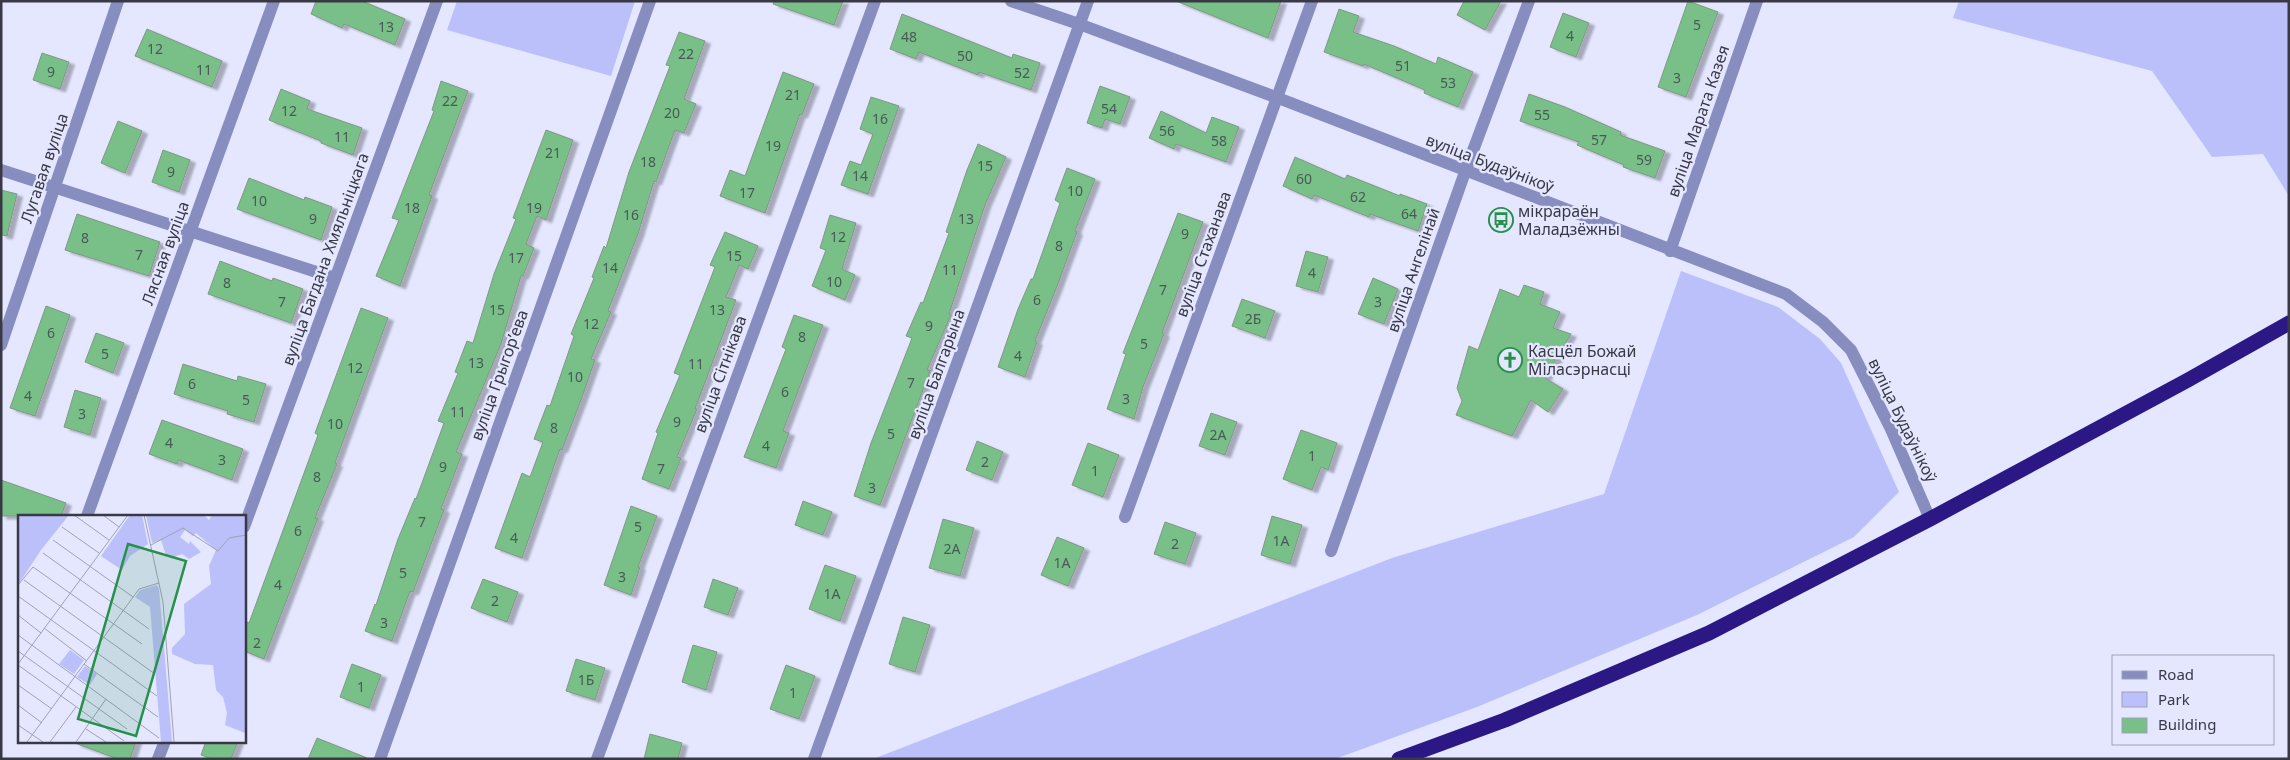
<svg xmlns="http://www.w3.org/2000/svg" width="2290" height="760" viewBox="0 0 2290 760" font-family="'Noto Sans',sans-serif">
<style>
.green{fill:#bbc0fa}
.building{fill:#79bf88;stroke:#809884;filter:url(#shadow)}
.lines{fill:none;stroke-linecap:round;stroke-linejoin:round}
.minor{stroke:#888dc0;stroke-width:12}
.highway{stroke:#2c1885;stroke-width:15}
.labels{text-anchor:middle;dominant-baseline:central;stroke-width:4.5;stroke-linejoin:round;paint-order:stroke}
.number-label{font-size:14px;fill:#485a56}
.street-label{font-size:16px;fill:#383945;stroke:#e4e7ff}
.poi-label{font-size:16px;fill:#383945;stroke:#e4e7ff;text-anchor:start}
.inset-road{fill:none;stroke:#9fa1b5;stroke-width:1}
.view{fill:#269149;fill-opacity:0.15;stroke:#269149;stroke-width:2.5}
.inset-edge{fill:none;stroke:#383945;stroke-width:2.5}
</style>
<defs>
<filter id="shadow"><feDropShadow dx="5.5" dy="3" stdDeviation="1" flood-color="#0004"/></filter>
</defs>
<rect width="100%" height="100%" fill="#e4e7ff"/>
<g class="green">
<path d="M457,1H635L611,76L447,30Z"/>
<path d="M1959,1H2289V196L2263,154L2212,157L2152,71L1953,18Z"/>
<path d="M1681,271L1778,307L1820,339L1841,363L1899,492L1854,537L1697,615L1477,707L1335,759H873L1392,558L1604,494Z"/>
</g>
<g class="building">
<path d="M316,1H362L405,19L395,45L344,24L342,28L311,14Z"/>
<path d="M774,1H843L834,25L773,4Z"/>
<path d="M1176,1H1281L1268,38Z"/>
<path d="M1464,1H1501L1485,30L1457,15Z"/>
<path d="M1688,1L1718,12L1686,97L1658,87Z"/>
<path d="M1339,9L1359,16L1353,32L1394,46L1436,64L1438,57L1473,72L1458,107L1424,93L1425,90L1364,64L1363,66L1324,52Z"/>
<path d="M1563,13L1589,23L1576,57L1550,47Z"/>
<path d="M902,14L1012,58L1013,54L1040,63L1031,90L979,72L978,75L919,52L916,59L890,49Z"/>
<path d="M147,29L222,61L212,87L135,56Z"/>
<path d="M679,32L705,41L684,99L696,104L684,133L675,130L656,182L654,181L638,234L608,311L611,312L591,359L595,360L581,400L562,450L560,449L522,558L495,548L522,473L530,477L543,442L534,439L547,405L550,406L574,336L571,334L594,278L592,277L604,246L606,248L629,172L670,66L666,65Z"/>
<path d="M42,53L69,62L60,89L33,80Z"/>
<path d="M783,72L814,84L802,115L800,114L765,213L720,196L730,170L745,176Z"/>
<path d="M441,81L468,91L429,195L432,196L400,286L376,276L399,220L392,218L434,111L432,110Z"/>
<path d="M1100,86L1130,97L1120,124L1105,119L1102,128L1087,123Z"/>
<path d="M281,89L310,101L307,109L362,128L353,155L321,143V141L269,120Z"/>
<path d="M1529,94L1565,107L1621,132L1620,135L1665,151L1655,178L1623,167L1624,165L1577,145L1579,142L1520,121Z"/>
<path d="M871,97L899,106L868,194L841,185L850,161L861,165L873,134L860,129Z"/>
<path d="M1161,111L1206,133L1212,117L1239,127L1226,162L1176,144L1174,149L1149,138Z"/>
<path d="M118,121L142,131L125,173L101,163Z"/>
<path d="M546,130L573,140L546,220L537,216L526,244L534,248L523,276H521L501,344L456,452L462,454L441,509L444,510L413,592L410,591L392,641L365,631L375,604L376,605L398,539L415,498L416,499L444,423L438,421L458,373L455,372L467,341L473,343L494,274L516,219L513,218Z"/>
<path d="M978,144L1006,157L985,205L949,314L951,315L927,370L930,371L880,505L854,496L871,443L912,338L906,336L921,302L923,303L949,233L946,232L967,170Z"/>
<path d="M163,150L190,160L179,192L152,182Z"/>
<path d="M1295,157L1345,179L1347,175L1400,196V194L1427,204L1418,231L1370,214L1369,217L1314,195L1312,199L1283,186Z"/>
<path d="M1067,168L1095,179L1075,231L1077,232L1056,289L1035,341L1037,342L1025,377L998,367L1018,309L1031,279H1033L1060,203L1055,200Z"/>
<path d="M249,178L304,200L305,197L332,207L321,240L237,209Z"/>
<path d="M1,190L17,194L7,236L1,235Z"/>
<path d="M1178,213L1203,222L1162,333L1164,334L1143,387L1134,419L1107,409L1126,354L1123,353Z"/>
<path d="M77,214L160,242L149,276L65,250Z"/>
<path d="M830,215L856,223L842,269L855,275L845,300L812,286L826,250L820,248Z"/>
<path d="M725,232L758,246L748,269L739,265L726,297L736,300L695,409H697L677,457L681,458L669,489L642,479L658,433L656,432L680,375L674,373L715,267L710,265Z"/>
<path d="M1306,251L1328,257L1318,292L1296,286Z"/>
<path d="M220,261L272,281L273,278L303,289L291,323L208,294Z"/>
<path d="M1373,278L1398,289L1384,324L1358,314Z"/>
<path d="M1524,285L1544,292L1540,304L1560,312L1553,328L1571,334L1545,378L1563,389L1548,412L1531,400L1512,436L1456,415L1462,401L1457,388L1469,346L1478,350L1500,289L1519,297Z"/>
<path d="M1242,299L1275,311L1265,338L1232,326Z"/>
<path d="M46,306L70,315L35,416L10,408Z"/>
<path d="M361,308L388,318L335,463L337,464L315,518H318L264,659L244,651V632L247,622L249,623L318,435L315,433Z"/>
<path d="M794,315L823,325L783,431L789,433L776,468L744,457L786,349L782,347Z"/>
<path d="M96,333L124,343L113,373L85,362Z"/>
<path d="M183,364L237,381L238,376L266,384L254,422L227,414L228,411L174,394Z"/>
<path d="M75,390L101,398L90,435L64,427Z"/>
<path d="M1211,413L1237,422L1225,455L1199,446Z"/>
<path d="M162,420L243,449L232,480L178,460L177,464L149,454Z"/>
<path d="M1301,430L1337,443L1328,470L1321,467L1312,490L1283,479Z"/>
<path d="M977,441L1003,452L992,480L966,470Z"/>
<path d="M1088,443L1119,455L1103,497L1072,485Z"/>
<path d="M1,480L66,503L61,516H1Z"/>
<path d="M803,501L832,512L823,535L795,525Z"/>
<path d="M631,506L657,516L638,567H640L631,595L604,585Z"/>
<path d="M1272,516L1302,525L1290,564L1261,555Z"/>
<path d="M943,519L974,528L960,576L929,568Z"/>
<path d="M1165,522L1196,533L1185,564L1154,554Z"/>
<path d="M1057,537L1084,548L1068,586L1041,575Z"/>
<path d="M825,565L856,576L840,621L809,609Z"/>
<path d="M483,579L518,592L507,622L471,608Z"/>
<path d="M713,579L738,588L728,615L704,607Z"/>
<path d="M903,617L930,625L915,672L889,664Z"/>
<path d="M693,645L717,652L706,690L682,682Z"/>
<path d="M576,659L605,668L595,700L566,691Z"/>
<path d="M352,664L381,675L369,708L340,697Z"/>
<path d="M786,665L815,676L799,719L770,709Z"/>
<path d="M650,734L682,743L678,759H644Z"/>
<path d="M317,738L367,758V759H308Z"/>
<path d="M76,741H136L130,759H118L75,743Z"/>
<path d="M206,741H238L231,759H212L201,755Z"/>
</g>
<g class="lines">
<g class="minor">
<path d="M1011,1L1079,24L1278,98L1786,294L1823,322L1851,350L1891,429L1930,519"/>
<path d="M1,170L335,278"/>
<path d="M1670,251L1757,1"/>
<path d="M1,345L118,1"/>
<path d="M87,516L274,1"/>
<path d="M1125,517L1312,1"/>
<path d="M244,527L437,1"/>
<path d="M1331,551L1465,172L1529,1"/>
<path d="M158,759L165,741"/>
<path d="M380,759L650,1"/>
<path d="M597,759L875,1"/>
<path d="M814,759L1088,1"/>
</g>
<path class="highway" d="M1399,759L1505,720L1709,633L1930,519L2188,380L2289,323"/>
</g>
<defs>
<symbol id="bus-ring" viewBox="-11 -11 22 22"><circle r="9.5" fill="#e4e7ff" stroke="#269149" stroke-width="1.5"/><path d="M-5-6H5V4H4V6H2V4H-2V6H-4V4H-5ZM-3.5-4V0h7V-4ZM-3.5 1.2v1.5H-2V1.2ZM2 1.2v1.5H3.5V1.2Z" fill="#269149"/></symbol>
<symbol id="church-ring" viewBox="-11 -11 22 22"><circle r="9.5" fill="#e4e7ff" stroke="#269149" stroke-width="1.5"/><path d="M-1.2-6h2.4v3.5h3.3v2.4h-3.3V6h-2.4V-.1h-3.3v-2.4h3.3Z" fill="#269149"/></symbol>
</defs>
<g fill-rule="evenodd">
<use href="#bus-ring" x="1487" y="206" width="28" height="28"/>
<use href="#church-ring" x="1496" y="346" width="28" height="28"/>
</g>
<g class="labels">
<g class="number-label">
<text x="1697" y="24">5</text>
<text x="386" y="26">13</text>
<text x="1570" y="35">4</text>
<text x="909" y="36">48</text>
<text x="155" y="48">12</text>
<text x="686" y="53">22</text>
<text x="965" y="55">50</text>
<text x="1403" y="65">51</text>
<text x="204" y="69">11</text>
<text x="51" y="71">9</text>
<text x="1022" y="72">52</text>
<text x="1677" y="77">3</text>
<text x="1448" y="82">53</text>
<text x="793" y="94">21</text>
<text x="450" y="100">22</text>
<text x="1109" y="108">54</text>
<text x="289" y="110">12</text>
<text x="672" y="112">20</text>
<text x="1542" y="114">55</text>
<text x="880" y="118">16</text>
<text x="1167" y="130">56</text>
<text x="342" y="136">11</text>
<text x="1599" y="139">57</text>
<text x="1219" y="140">58</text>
<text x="773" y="145">19</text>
<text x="553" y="152">21</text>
<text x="1644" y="159">59</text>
<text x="648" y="161">18</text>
<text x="985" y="165">15</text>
<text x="171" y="171">9</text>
<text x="860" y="175">14</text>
<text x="1304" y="178">60</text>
<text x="1075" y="190">10</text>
<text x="747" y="192">17</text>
<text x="1358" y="196">62</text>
<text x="259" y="200">10</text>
<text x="412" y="207">18</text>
<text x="534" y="207">19</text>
<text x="1409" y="213">64</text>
<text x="631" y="214">16</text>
<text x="313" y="218">9</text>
<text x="966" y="218">13</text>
<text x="1185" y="233">9</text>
<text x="838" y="236">12</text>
<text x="85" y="237">8</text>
<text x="1059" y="245">8</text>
<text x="139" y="254">7</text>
<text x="734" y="255">15</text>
<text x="516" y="257">17</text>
<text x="610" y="267">14</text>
<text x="950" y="269">11</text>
<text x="1312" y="272">4</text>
<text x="834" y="281">10</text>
<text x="227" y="282">8</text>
<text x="1163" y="289">7</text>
<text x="1037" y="299">6</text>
<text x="282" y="301">7</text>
<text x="1378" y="301">3</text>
<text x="497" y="309">15</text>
<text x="717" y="309">13</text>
<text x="1253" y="318">2Б</text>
<text x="591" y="323">12</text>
<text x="929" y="325">9</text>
<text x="51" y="332">6</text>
<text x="802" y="336">8</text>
<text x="1144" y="343">5</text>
<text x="105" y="353">5</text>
<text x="1018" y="355">4</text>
<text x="476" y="362">13</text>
<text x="696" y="363">11</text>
<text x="355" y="367">12</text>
<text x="575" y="376">10</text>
<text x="911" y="382">7</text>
<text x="192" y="383">6</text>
<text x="785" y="391">6</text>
<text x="28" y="395">4</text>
<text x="1126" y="398">3</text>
<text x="246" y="399">5</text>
<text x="458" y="411">11</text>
<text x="82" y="413">3</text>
<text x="677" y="421">9</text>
<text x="335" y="423">10</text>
<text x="554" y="427">8</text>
<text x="891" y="433">5</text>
<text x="1218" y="434">2А</text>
<text x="169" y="442">4</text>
<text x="766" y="445">4</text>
<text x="1312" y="455">1</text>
<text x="222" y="459">3</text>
<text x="985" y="461">2</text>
<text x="443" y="466">9</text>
<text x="661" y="468">7</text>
<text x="1095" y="470">1</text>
<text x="317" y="476">8</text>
<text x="872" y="487">3</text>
<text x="422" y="521">7</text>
<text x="638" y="526">5</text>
<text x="298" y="530">6</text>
<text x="514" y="537">4</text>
<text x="1281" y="540">1А</text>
<text x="1175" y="543">2</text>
<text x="952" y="548">2А</text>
<text x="1062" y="562">1А</text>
<text x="403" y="572">5</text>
<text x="622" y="576">3</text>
<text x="278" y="584">4</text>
<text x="832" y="593">1А</text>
<text x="495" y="600">2</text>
<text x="384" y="622">3</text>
<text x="257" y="642">2</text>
<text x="586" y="679">1Б</text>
<text x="361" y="686">1</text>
<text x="793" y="692">1</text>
</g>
<g class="street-label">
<text transform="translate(1698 121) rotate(-71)">вуліца Марата Казея</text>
<text transform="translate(1490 163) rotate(21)">вуліца Будаўнікоў</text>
<text transform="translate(44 168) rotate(-71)">Лугавая вуліца</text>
<text transform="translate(165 253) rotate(-70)">Лясная вуліца</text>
<text transform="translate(1203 254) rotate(-70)">вуліца Стаханава</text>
<text transform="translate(325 259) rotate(-70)">вуліца Багдана Хмяльніцкага</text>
<text transform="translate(1413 270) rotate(-71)">вуліца Ангелінай</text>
<text transform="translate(720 374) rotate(-70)">вуліца Сітнікава</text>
<text transform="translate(936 374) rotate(-70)">вуліца Балгарына</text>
<text transform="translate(499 375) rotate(-70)">вуліца Грыгорʼева</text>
<text transform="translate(1903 420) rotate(64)">вуліца Будаўнікоў</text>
</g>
<g class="poi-label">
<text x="1518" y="211">мікрараён<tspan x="1518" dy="18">Маладзёжны</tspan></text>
<text x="1528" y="351">Касцёл Божай<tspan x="1528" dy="18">Міласэрнасці</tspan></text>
</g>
</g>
<g transform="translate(18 515)">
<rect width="228" height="228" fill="#e4e7ff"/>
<path d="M0,0H51L23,35L0,70ZM112,0H124L130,29L112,41L104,55L83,41ZM128,0H186L191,5L194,0H227V218L207,210L209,198L205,182L198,175L195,150L177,149L154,139V133L167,119L166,89L193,69L191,51L198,35L178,18L175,21L167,15L162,22L171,29L172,26L183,37L171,44L164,39L156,42L148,40L143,25L134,28ZM139,70L141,74L154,227H143L132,92L117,82L122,75ZM52,135L66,145L56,159L41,149ZM67,151L79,159L72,170L59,162Z" fill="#bbc0fa"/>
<path class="inset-road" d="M56,0L91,25M85,0L101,12M126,0L145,87L156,227M44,12L81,38M35,25L115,82M133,30L165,13L200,36L211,23L228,20M25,38L131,114M6,65L137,159M0,70L15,52L124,129M0,81L139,181M0,100L23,118M26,113L69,146M0,120L141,223M0,136L109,214M0,149L110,0M66,149L140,202M0,150L106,226M0,170L34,194M0,190L24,208M0,210L25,227M68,214L88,227M9,227L121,74L141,68M32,227L58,192M58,227L88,184"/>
<path class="view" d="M110,29L168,46L118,221L60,204Z"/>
<rect width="228" height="228" class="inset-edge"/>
</g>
<rect width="2290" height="760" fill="none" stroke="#383945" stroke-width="5"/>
<rect x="2112" y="655" width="162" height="90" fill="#e4e7ff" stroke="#9fa1b5"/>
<rect x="2122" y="671" width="25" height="8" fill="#888dc0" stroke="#9fa1b5"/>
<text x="2158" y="680" font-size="15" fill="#383945">Road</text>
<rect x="2122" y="692" width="25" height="15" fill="#bbc0fa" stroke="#9fa1b5"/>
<text x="2158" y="705" font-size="15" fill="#383945">Park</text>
<rect x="2122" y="718" width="25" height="15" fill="#79bf88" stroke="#9fa1b5"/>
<text x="2158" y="730" font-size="15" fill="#383945">Building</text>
</svg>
